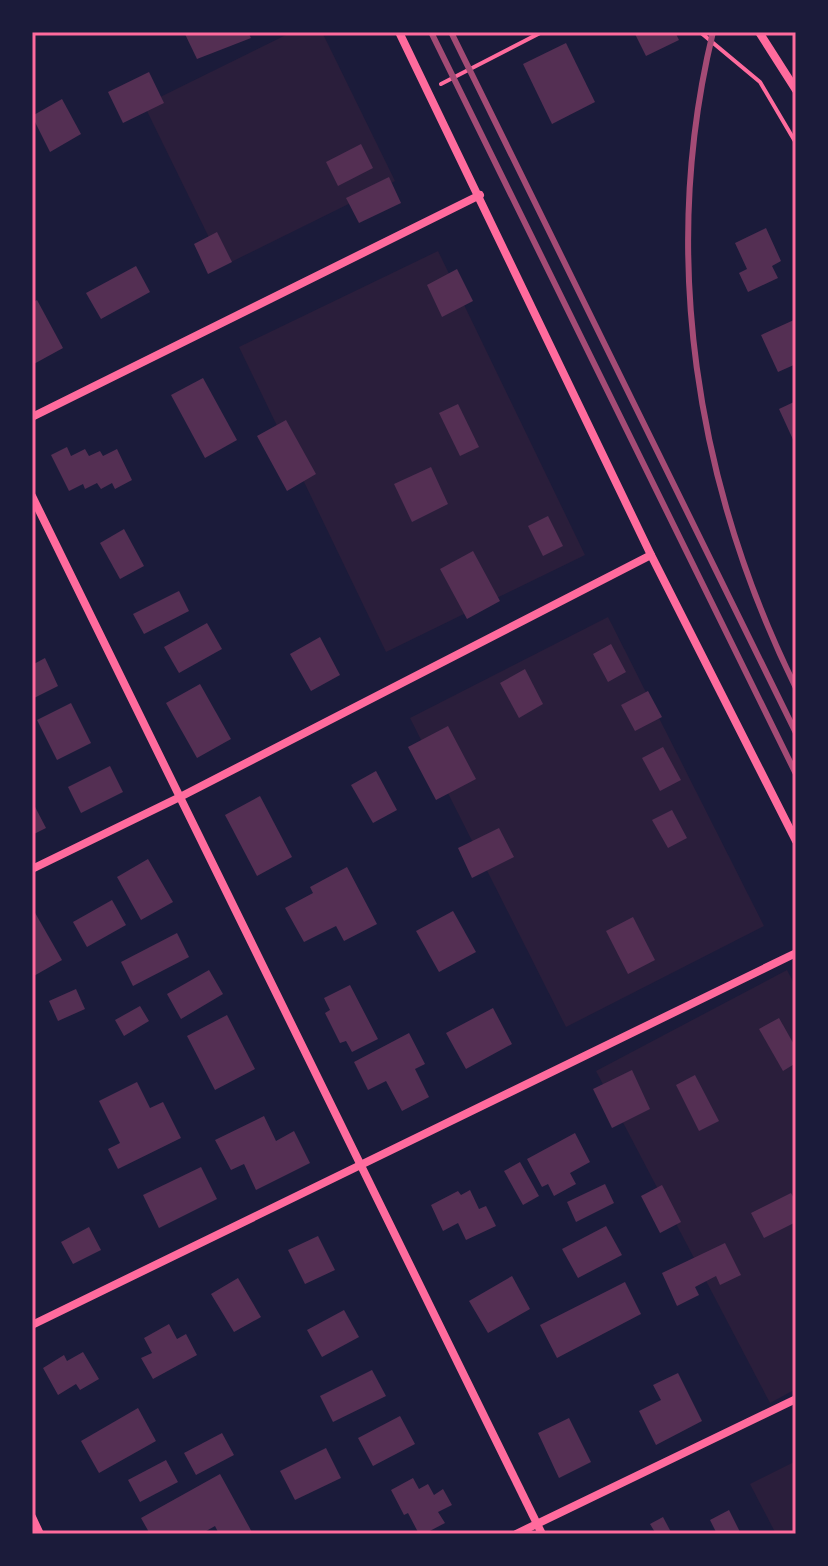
<svg xmlns="http://www.w3.org/2000/svg" width="828" height="1566" viewBox="0 0 828 1566" font-family="'Golos Text',sans-serif">
<style>
.green{fill:#2a1e3b}
.building{fill:#542f53}
.lines{fill:none;stroke-linecap:round;stroke-linejoin:round}
.path{stroke:#ff6b9d;stroke-width:4}
.minor{stroke:#ff6b9d;stroke-width:8}
.rail{stroke:#a44b75;stroke-width:6}
.neatline{fill:none;stroke:#ff6b9d;stroke-width:3}
</style>
<rect width="100%" height="100%" fill="#1b1b3a"/>
<g class="green">
<path d="M292,32H322L395,181L223,266L144,105Z"/>
<path d="M438,251L585,555L386,652L239,347Z"/>
<path d="M608,617L764,926L566,1027L410,718Z"/>
<path d="M787,970L796,987V1389L770,1403L596,1071Z"/>
<path d="M796,1461V1534H776L750,1484Z"/>
</g>
<g class="building">
<path d="M184,32H248L251,38L197,59Z"/>
<path d="M634,32H675L679,40L646,56Z"/>
<path d="M566,43L595,102L552,124L523,64Z"/>
<path d="M149,72L164,103L123,123L108,92Z"/>
<path d="M62,99L81,134L50,152L32,116Z"/>
<path d="M361,144L373,168L338,186L326,162Z"/>
<path d="M389,177L401,203L359,223L346,198Z"/>
<path d="M766,228L781,261L772,266L778,278L748,292L739,273L747,269L735,243Z"/>
<path d="M217,232L232,262L208,274L194,244Z"/>
<path d="M136,266L150,292L101,319L86,293Z"/>
<path d="M457,269L473,301L442,317L427,285Z"/>
<path d="M37,300L63,348L32,365V303Z"/>
<path d="M796,319V364L778,372L761,335Z"/>
<path d="M203,378L237,440L205,458L171,395Z"/>
<path d="M796,401V446L779,409Z"/>
<path d="M458,404L479,447L460,456L439,413Z"/>
<path d="M286,420L316,474L287,491L257,436Z"/>
<path d="M67,447L71,456L85,449L89,456L100,451L103,456L117,449L132,480L115,489L112,483L101,489L97,483L85,489L83,484L69,491L51,455Z"/>
<path d="M431,467L448,504L412,522L394,484Z"/>
<path d="M548,516L563,546L543,556L528,526Z"/>
<path d="M124,529L144,566L120,579L100,543Z"/>
<path d="M473,551L500,601L467,619L440,569Z"/>
<path d="M179,591L189,611L144,634L133,614Z"/>
<path d="M207,623L222,649L179,673L164,647Z"/>
<path d="M320,637L340,675L311,691L290,654Z"/>
<path d="M611,644L626,672L608,682L593,654Z"/>
<path d="M45,658L58,686L32,699V665Z"/>
<path d="M525,669L543,704L519,718L500,683Z"/>
<path d="M200,684L231,739L197,758L166,703Z"/>
<path d="M648,691L662,717L635,731L621,705Z"/>
<path d="M71,703L91,743L57,760L37,720Z"/>
<path d="M448,726L476,779L436,800L408,747Z"/>
<path d="M663,747L681,780L660,791L642,758Z"/>
<path d="M110,766L123,792L81,813L68,787Z"/>
<path d="M376,771L397,810L373,823L351,785Z"/>
<path d="M260,796L292,857L257,876L225,815Z"/>
<path d="M32,801L46,828L32,835Z"/>
<path d="M672,810L687,838L668,848L652,820Z"/>
<path d="M499,828L514,857L472,878L458,848Z"/>
<path d="M148,859L173,902L141,920L117,877Z"/>
<path d="M347,867L377,924L344,941L336,926L304,942L285,908L313,893L310,887Z"/>
<path d="M112,900L126,925L87,947L73,922Z"/>
<path d="M34,911L62,960L32,977V913Z"/>
<path d="M453,911L476,952L439,972L416,931Z"/>
<path d="M633,917L655,960L628,974L606,931Z"/>
<path d="M177,933L189,957L133,986L121,962Z"/>
<path d="M209,970L223,994L181,1019L167,994Z"/>
<path d="M350,985L378,1039L352,1052L346,1041L340,1043L325,1013L330,1010L324,998Z"/>
<path d="M76,989L85,1009L58,1021L49,1001Z"/>
<path d="M140,1006L149,1021L124,1036L115,1020Z"/>
<path d="M493,1008L512,1044L466,1069L446,1033Z"/>
<path d="M227,1015L255,1069L215,1090L187,1036Z"/>
<path d="M779,1018L796,1048V1063L783,1071L759,1029Z"/>
<path d="M409,1033L425,1064L415,1069L429,1097L402,1111L386,1081L368,1090L354,1062Z"/>
<path d="M632,1070L650,1109L612,1128L593,1089Z"/>
<path d="M695,1075L719,1121L699,1131L676,1085Z"/>
<path d="M137,1082L150,1108L163,1102L181,1138L118,1169L108,1149L120,1143L99,1101Z"/>
<path d="M264,1116L276,1141L294,1131L310,1163L256,1190L244,1164L231,1170L215,1140Z"/>
<path d="M575,1133L590,1162L570,1173L576,1184L554,1196L548,1184L542,1187L527,1159Z"/>
<path d="M520,1162L539,1196L523,1205L504,1171Z"/>
<path d="M201,1167L217,1199L159,1228L143,1195Z"/>
<path d="M605,1184L614,1203L576,1222L567,1202Z"/>
<path d="M662,1185L681,1222L660,1233L641,1196Z"/>
<path d="M470,1190L479,1209L486,1206L496,1226L466,1240L458,1223L443,1231L431,1205L458,1191L461,1195Z"/>
<path d="M791,1193L796,1202V1222L764,1238L751,1213Z"/>
<path d="M606,1226L622,1255L578,1278L562,1249Z"/>
<path d="M89,1227L101,1250L73,1264L61,1242Z"/>
<path d="M318,1236L335,1270L305,1284L288,1250Z"/>
<path d="M725,1243L741,1275L720,1285L716,1276L695,1287L699,1295L677,1306L662,1273Z"/>
<path d="M512,1276L530,1309L488,1333L469,1301Z"/>
<path d="M238,1278L261,1317L234,1332L211,1294Z"/>
<path d="M625,1282L641,1314L557,1358L540,1325Z"/>
<path d="M344,1310L359,1337L322,1357L307,1330Z"/>
<path d="M169,1324L177,1339L186,1334L197,1355L153,1379L141,1358L152,1353L144,1338Z"/>
<path d="M83,1352L99,1379L80,1390L76,1384L58,1395L43,1368L64,1355L67,1361Z"/>
<path d="M372,1370L386,1396L333,1422L320,1396Z"/>
<path d="M678,1373L702,1421L656,1445L639,1411L661,1400L653,1385Z"/>
<path d="M138,1408L156,1441L99,1473L81,1441Z"/>
<path d="M400,1416L415,1444L373,1466L358,1438Z"/>
<path d="M569,1418L591,1462L559,1478L538,1433Z"/>
<path d="M222,1433L234,1455L196,1475L184,1453Z"/>
<path d="M326,1448L341,1478L295,1500L280,1471Z"/>
<path d="M166,1460L178,1482L140,1502L128,1480Z"/>
<path d="M220,1474L253,1534H219L215,1526L201,1534H150L141,1518Z"/>
<path d="M413,1478L419,1489L428,1484L434,1495L443,1489L452,1505L438,1512L445,1523L424,1534H419L408,1513L404,1515L391,1490Z"/>
<path d="M729,1510L741,1534H717L710,1520Z"/>
<path d="M663,1517L672,1534H656L650,1524Z"/>
</g>
<g class="lines">
<g class="path">
<path d="M700,32L760,82L796,143"/>
<path d="M441,84L542,32"/>
</g>
<g class="minor">
<path d="M399,32L651,555L796,841"/>
<path d="M759,32L796,90"/>
<path d="M32,417L480,195"/>
<path d="M32,496L542,1534"/>
<path d="M32,869L182,796L651,555"/>
<path d="M32,1325L796,953"/>
<path d="M32,1517L40,1534"/>
<path d="M516,1534L796,1399"/>
</g>
<g class="rail">
<path d="M431,32L796,774"/>
<path d="M451,32L796,733"/>
<path d="M713,32C659,255 696,485 796,688"/>
</g>
</g>
<rect width="828" height="1566" fill="none" stroke="#1b1b3a" stroke-width="68"/>
<rect x="34" y="34" width="760" height="1498" class="neatline"/>
</svg>
